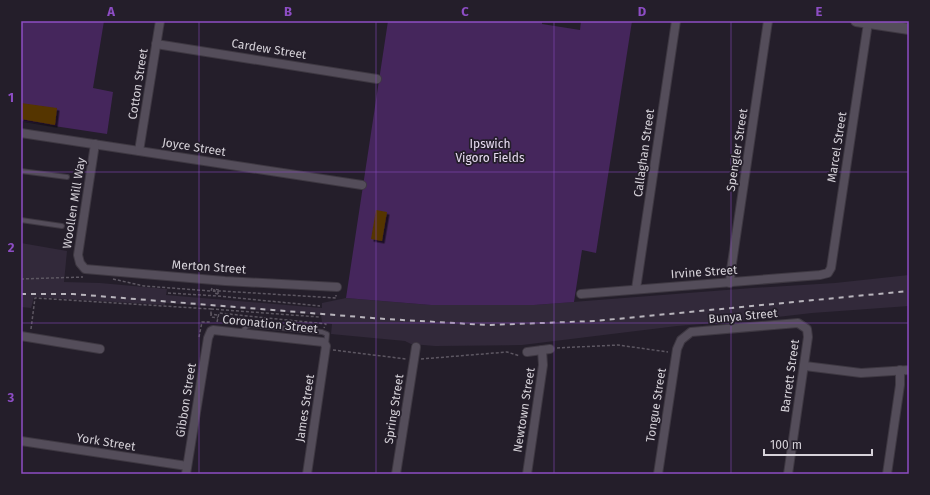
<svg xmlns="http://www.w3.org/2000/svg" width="930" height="495" viewBox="0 0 930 495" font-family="'Fira Sans',sans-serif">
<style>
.built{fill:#32293a}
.green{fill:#45265c}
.building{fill:#543404;filter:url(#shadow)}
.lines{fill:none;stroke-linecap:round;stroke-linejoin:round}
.service-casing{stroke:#3e3842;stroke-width:6}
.minor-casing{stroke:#3e3842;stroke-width:10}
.tertiary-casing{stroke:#3e3842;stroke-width:12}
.path{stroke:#5d5762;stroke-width:1.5;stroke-dasharray:3 2;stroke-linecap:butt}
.service{stroke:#544d5a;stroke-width:4}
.minor{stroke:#544d5a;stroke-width:8}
.tertiary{stroke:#544d5a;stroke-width:10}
.rail{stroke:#b8b4bc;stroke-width:2;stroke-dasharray:5 5;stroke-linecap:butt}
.path-bridge{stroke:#5d5762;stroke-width:1.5;stroke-dasharray:3 2;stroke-linecap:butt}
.grid{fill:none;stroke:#8d4dc4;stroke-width:1;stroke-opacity:0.55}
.labels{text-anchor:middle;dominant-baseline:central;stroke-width:3.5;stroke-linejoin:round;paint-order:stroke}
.street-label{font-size:12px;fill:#d6d2d9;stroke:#241e2a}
.park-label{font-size:12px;fill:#e7dcf1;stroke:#241e2a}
.neatline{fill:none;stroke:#8d4dc4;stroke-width:1.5}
.grid-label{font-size:13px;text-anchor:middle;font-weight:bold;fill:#8d4dc4}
</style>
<defs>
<filter id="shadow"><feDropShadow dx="2.5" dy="2.5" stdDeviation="0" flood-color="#0009"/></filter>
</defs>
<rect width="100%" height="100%" fill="#241e2a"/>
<path class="built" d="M21,243L67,251L64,282L100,283L167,289L166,295L322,308V303L346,298L431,305H534L752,288L835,283L909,275V306L812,313L741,321L677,326L522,345L435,346L411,344L405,341L331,334L332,324L322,322L321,315L165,303V305L34,297L31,308L21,307Z"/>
<g class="green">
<path d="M21,21H104L93,88L113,92L107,134L21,121Z"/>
<path d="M388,21H542V24L580,30L581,21H632L596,253L582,250L574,302L534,305H431L346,298Z"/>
</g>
<g class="building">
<path d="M21,103L57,108L55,125L21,119Z"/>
<path d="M376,210L387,212L382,241L371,239Z"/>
</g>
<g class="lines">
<defs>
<g id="service">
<path d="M21,171L67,177"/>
<path d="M21,220L62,226"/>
<path d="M241,333L247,326L251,325L322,332L327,334L326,345"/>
</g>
<g id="minor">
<path d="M156,44L377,79"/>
<path d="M21,133L362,185"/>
<path d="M95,144L78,255L80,263L85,269L225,281L337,287"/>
<path d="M139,151L160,21"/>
<path d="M730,283L731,270L768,21"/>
<path d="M636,289L676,21"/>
<path d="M581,294L820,275L828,273L831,268L868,23"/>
<path d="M21,336L100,349"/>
<path d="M527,352L550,349"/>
<path d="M805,366L861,373L909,370"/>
<path d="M21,441L187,466"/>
<path d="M186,474L208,338L211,331L213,330L323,342L326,346L307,474"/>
<path d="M396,474L416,347"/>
<path d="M527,474L543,365L542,350"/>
<path d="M658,474L677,349L681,340L691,332L798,323L807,329L808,337L788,474"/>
<path d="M887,474L900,385V370"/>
</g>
<path id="tertiary" d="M856,21L909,29"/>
</defs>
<use href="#service" class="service-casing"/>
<use href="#minor" class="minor-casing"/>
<use href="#tertiary" class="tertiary-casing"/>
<g class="path">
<path d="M21,279L83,277"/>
<path d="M113,279L144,286L211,291"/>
<path d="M212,288L211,291H221L336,298V295"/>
<path d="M218,291V296L320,306"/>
<path d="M168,293L218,296"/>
<path d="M211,309L319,317"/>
<path d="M217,315L211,314V317L218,318"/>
<path d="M217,322L219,313L326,324L324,328"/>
<path d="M31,329L35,298L211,309V314"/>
<path d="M199,337L202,322H211"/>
<path d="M557,348L618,345L668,352"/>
<path d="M333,350L406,359"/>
<path d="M421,359L507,352L520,356"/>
</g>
<use href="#service" class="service"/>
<use href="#minor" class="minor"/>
<use href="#tertiary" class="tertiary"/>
<path class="rail" d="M21,294H73L385,319L488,325L595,321L909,291"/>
<path class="path-bridge" d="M218,294L214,293V289L219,290"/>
</g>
<path class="grid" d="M199,21V474M376,21V474M554,21V474M731,21V474M21,172H909M21,323H909"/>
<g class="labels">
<g class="street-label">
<text transform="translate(269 49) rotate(9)">Cardew Street</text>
<text transform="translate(138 84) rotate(-81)">Cotton Street</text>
<text transform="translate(194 147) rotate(9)">Joyce Street</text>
<text transform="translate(837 147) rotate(-81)">Marcel Street</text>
<text transform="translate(737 150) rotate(-81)">Spengler Street</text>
<text transform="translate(644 153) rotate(-82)">Callaghan Street</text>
<text transform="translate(74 203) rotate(-81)">Woollen Mill Way</text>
<text transform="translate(209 267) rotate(4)">Merton Street</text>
<text transform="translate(704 272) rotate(-4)">Irvine Street</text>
<text transform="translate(743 316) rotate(-5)">Bunya Street</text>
<text transform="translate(270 324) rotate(6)">Coronation Street</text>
<text transform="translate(790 376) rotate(-82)">Barrett Street</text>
<text transform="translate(186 400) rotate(-81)">Gibbon Street</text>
<text transform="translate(656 405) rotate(-81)">Tongue Street</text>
<text transform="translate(305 408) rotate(-81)">James Street</text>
<text transform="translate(394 409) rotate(-81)">Spring Street</text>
<text transform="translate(524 410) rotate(-81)">Newtown Street</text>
<text transform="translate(106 442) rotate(9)">York Street</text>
</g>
<g class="park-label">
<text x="490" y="144">Ipswich<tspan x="490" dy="14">Vigoro Fields</tspan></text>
</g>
</g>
<rect width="930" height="495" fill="none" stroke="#241e2a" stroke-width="44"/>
<path d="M764 449v6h108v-6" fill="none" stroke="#d6d2d9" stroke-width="2"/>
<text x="770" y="449" font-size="12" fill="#d6d2d9" stroke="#241e2a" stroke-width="3" paint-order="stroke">100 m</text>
<rect x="22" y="22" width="886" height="451" class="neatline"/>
<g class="grid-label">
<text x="111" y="16">A</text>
<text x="288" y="16">B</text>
<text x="465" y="16">C</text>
<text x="642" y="16">D</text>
<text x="819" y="16">E</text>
<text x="11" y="102">1</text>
<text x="11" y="252">2</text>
<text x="11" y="402">3</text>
</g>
</svg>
